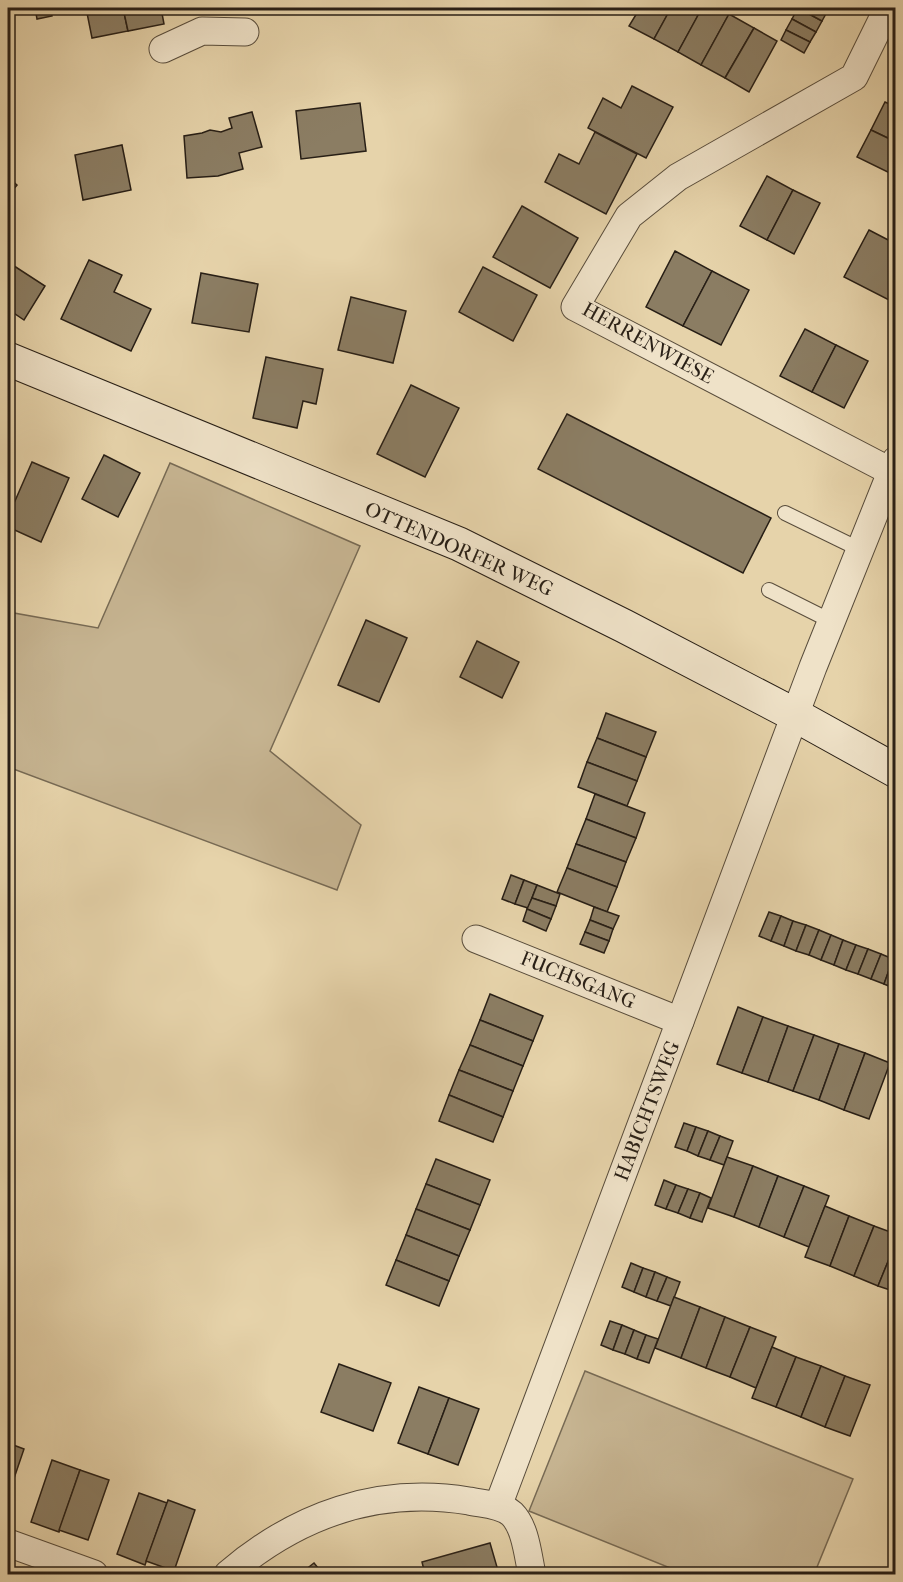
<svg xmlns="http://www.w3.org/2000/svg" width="903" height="1582" viewBox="0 0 903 1582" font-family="'IM FELL French Canon',serif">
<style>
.green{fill:#c6b491;stroke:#776a54;stroke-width:1.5}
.building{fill:#8b7d63;stroke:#281f16;stroke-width:1.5}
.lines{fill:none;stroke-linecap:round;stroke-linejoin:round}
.lane-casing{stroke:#584c3b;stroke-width:16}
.street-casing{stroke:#584c3b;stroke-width:29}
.secondary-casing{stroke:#281f16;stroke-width:35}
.lane{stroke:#efe2c8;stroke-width:14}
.street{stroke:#efe2c8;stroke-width:27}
.secondary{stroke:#efe2c8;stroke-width:33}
.labels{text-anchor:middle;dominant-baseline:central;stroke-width:4.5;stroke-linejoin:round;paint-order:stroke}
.street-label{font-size:20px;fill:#281f16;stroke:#efe2c8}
</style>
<rect width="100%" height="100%" fill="#e6d3aa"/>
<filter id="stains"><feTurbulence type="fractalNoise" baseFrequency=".00333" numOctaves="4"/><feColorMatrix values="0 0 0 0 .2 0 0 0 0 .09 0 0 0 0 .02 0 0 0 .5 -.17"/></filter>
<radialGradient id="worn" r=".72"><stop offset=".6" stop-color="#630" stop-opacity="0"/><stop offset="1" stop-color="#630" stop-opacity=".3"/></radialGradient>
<g class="green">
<path d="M170,463L360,546L270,751L361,825L337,890L8,767V612L98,628Z"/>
<path d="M585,1371L853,1479L815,1572L819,1574H685L529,1511Z"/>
</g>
<g class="building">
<path d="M35,8H50L52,16L37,19Z"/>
<path d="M86,8H123L128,31L92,38Z"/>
<path d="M123,8H161L164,24L128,31Z"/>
<path d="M231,8H268L232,14Z"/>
<path d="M640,8H671L654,39L629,26Z"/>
<path d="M671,8H702L678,52L654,39Z"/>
<path d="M702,8H717L729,14L701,65L678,52Z"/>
<path d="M798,8L822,21L816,32L792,19Z"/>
<path d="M798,8H822L828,10L822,21Z"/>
<path d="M729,14L754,28L725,78L701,65Z"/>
<path d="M792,19L816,32L810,42L786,30Z"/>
<path d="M754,28L777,41L749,92L725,78Z"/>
<path d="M786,30L810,42L804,53L781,40Z"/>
<path d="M632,86L673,107L646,158L588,128L603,98L621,108Z"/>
<path d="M885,102L896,107V142L871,130Z"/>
<path d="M360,103L366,151L301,159L296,111Z"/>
<path d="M252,112L262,147L239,153L243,169L218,176L187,178L184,136L202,133L210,130L221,132L232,128L229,118Z"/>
<path d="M871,130L896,142V176L857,157Z"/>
<path d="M595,132L637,154L606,214L545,182L559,154L579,164Z"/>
<path d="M122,145L131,190L83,200L75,155Z"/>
<path d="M767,176L793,190L767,240L740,226Z"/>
<path d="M8,177L17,185L8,196Z"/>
<path d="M793,190L820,203L794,254L767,240Z"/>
<path d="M522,206L578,238L550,288L493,257Z"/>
<path d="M869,230L896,244V291L891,301L844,277Z"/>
<path d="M675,251L712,271L683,326L646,307Z"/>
<path d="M89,260L122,275L114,292L151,309L131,351L61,319Z"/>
<path d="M8,262L45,286L24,320L8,309Z"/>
<path d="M483,267L537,295L513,341L459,312Z"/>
<path d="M712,271L749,290L721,345L683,326Z"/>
<path d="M201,273L258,284L249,332L192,323Z"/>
<path d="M351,297L406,311L393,363L338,350Z"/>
<path d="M805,329L836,345L812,392L780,376Z"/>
<path d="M836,345L868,361L844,408L812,392Z"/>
<path d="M266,357L323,369L316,404L303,401L297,428L253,418Z"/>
<path d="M411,385L459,408L425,477L377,454Z"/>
<path d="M567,414L771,518L743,573L538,469Z"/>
<path d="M104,455L140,473L118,517L82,499Z"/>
<path d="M32,462L69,478L41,542L8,527V517Z"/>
<path d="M366,620L407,638L379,702L338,685Z"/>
<path d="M477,641L519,662L502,698L460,677Z"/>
<path d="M606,713L656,732L646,757L597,738Z"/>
<path d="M597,738L646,757L637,781L587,762Z"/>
<path d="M587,762L637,781L627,806L578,787Z"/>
<path d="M595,794L645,813L636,838L586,819Z"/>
<path d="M586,819L636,838L626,862L576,844Z"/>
<path d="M576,844L626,862L617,887L567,868Z"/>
<path d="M567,868L617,887L607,912L557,892Z"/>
<path d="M511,875L524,880L515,904L502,899Z"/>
<path d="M524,880L537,885L528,908L515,904Z"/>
<path d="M537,885L560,894L556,906L532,898Z"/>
<path d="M532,898L556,906L551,919L527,909Z"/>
<path d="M594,907L619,916L613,929L590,920Z"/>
<path d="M527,909L551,919L546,931L523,921Z"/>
<path d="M769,912L781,916L771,941L759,936Z"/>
<path d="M781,916L793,921L784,946L771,941Z"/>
<path d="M590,920L613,929L609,941L585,932Z"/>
<path d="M793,921L806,925L796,951L784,946Z"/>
<path d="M806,925L819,930L809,955L796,951Z"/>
<path d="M819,930L831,935L821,960L809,955Z"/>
<path d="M585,932L609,941L604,953L580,944Z"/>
<path d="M831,935L843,940L834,965L821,960Z"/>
<path d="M843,940L856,945L846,970L834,965Z"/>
<path d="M856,945L868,949L858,974L846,970Z"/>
<path d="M868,949L881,954L871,979L858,974Z"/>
<path d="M881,954L893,959L884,984L871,979Z"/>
<path d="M893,959L896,960V989L884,984Z"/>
<path d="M490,994L543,1016L533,1041L480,1020Z"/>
<path d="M738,1007L763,1017L742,1073L717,1064Z"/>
<path d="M763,1017L788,1026L768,1082L742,1073Z"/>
<path d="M480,1020L533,1041L523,1066L470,1045Z"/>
<path d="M788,1026L814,1035L793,1091L768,1082Z"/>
<path d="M814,1035L839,1044L819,1100L793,1091Z"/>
<path d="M839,1044L865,1053L844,1110L819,1100Z"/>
<path d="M470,1045L523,1066L513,1091L459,1070Z"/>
<path d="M865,1053L890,1063L869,1119L844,1110Z"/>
<path d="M459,1070L513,1091L503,1117L449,1095Z"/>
<path d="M449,1095L503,1117L493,1142L439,1121Z"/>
<path d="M684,1123L696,1127L687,1151L675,1147Z"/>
<path d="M696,1127L708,1131L698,1156L687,1151Z"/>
<path d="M708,1131L720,1136L710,1160L698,1156Z"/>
<path d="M720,1136L733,1141L724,1165L710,1160Z"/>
<path d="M727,1157L753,1166L734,1217L708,1208Z"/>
<path d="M436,1159L490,1180L480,1205L426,1184Z"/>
<path d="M753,1166L778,1176L759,1227L734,1217Z"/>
<path d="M778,1176L804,1186L784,1237L759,1227Z"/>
<path d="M664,1180L676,1185L666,1209L655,1205Z"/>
<path d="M426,1184L480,1205L470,1230L416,1209Z"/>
<path d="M676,1185L688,1189L678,1213L666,1209Z"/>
<path d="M804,1186L829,1196L809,1247L784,1237Z"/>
<path d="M688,1189L700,1193L690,1218L678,1213Z"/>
<path d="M700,1193L711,1198L702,1222L690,1218Z"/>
<path d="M825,1206L849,1216L830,1266L805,1257Z"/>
<path d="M416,1209L470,1230L459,1256L406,1235Z"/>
<path d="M849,1216L874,1226L854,1276L830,1266Z"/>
<path d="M874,1226L896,1234V1242L878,1286L854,1276Z"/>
<path d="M406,1235L459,1256L449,1281L396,1260Z"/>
<path d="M896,1242V1292L878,1286Z"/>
<path d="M396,1260L449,1281L439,1306L386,1285Z"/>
<path d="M631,1263L643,1268L634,1292L622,1287Z"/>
<path d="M643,1268L655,1272L646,1297L634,1292Z"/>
<path d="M655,1272L667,1277L657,1301L646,1297Z"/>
<path d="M667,1277L680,1282L671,1306L657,1301Z"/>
<path d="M674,1297L700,1307L681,1358L655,1348Z"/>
<path d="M700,1307L725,1317L706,1368L681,1358Z"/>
<path d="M725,1317L750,1327L730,1377L706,1368Z"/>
<path d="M610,1321L622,1325L613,1350L601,1345Z"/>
<path d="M622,1325L634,1330L625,1354L613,1350Z"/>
<path d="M750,1327L776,1337L756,1388L730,1377Z"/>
<path d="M634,1330L646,1335L637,1359L625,1354Z"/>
<path d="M646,1335L658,1339L649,1363L637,1359Z"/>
<path d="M772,1347L796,1357L776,1407L752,1398Z"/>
<path d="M796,1357L821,1366L801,1417L776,1407Z"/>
<path d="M339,1364L391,1383L373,1431L321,1412Z"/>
<path d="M821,1366L845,1376L825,1427L801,1417Z"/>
<path d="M845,1376L870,1385L850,1436L825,1427Z"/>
<path d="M419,1387L449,1398L428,1454L398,1443Z"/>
<path d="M449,1398L479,1409L458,1465L428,1454Z"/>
<path d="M8,1443L24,1449L8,1496Z"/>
<path d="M52,1460L80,1470L59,1532L31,1522Z"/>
<path d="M80,1470L109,1480L88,1540L59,1530Z"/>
<path d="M139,1493L167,1503L145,1565L117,1554Z"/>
<path d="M168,1500L195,1510L174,1571L146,1561Z"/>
<path d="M490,1543L499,1574H425L422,1562Z"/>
<path d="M314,1563L323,1574H300Z"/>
</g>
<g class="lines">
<defs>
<g id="lane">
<path d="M785,513L859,549"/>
<path d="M769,590L831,621"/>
</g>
<g id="street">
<path d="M888,8L854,77L678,177L629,216L575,307L890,471"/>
<path d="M163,49L202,31L245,32"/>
<path d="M476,939L680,1021"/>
<path d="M498,1506L813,667L896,460"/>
<path d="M8,1543L94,1574"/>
<path d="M228,1574C297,1515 378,1486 469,1501C483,1504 501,1504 512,1514C526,1528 528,1557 532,1574"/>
</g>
<path id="secondary" d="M8,359L459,544L624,626L795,715L896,771"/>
</defs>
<use href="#lane" class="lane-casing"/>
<use href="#street" class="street-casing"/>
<use href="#secondary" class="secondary-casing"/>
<use href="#lane" class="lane"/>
<use href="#street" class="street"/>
<use href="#secondary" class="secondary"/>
</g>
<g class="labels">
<g class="street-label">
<text transform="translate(648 343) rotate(29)">HERRENWIESE</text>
<text transform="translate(459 549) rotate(24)">OTTENDORFER WEG</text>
<text transform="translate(578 980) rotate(22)">FUCHSGANG</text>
<text transform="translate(647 1111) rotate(-69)">HABICHTSWEG</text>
</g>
</g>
<rect width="903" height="1582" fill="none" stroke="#e6d3aa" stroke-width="30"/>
<rect x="9" y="9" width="885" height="1564" fill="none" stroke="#281f16" stroke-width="3"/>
<rect x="15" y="15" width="873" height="1552" fill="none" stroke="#281f16" stroke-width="1.5"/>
<rect width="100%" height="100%" filter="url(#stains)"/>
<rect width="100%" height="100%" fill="url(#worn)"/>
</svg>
